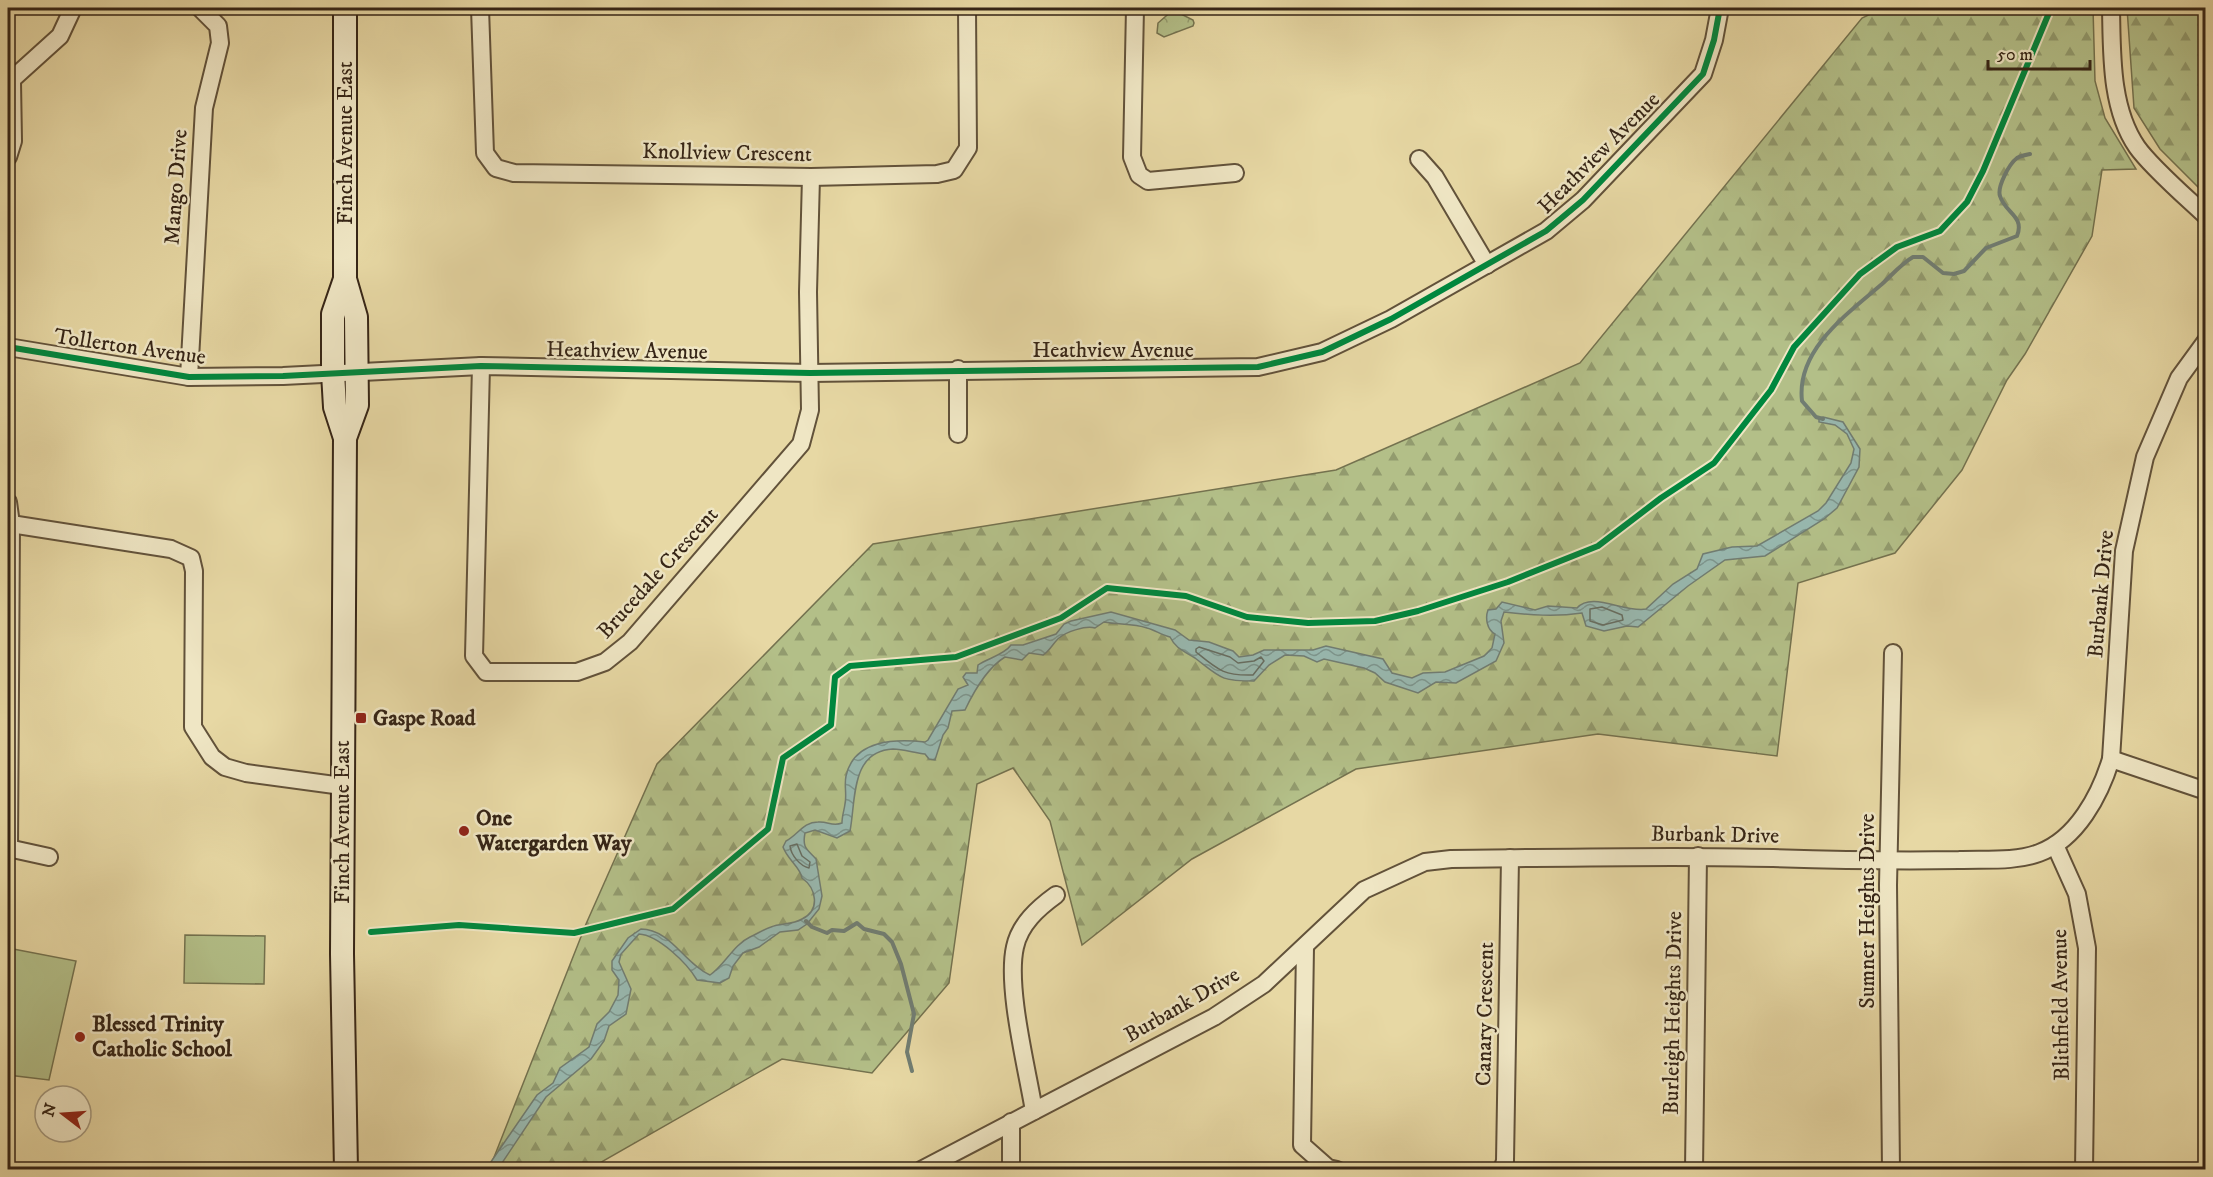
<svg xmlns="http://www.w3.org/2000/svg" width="2213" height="1177" viewBox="0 0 2213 1177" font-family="'IM FELL DW Pica',serif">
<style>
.forest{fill:url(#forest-firs);stroke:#74724f;stroke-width:1.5}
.park{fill:url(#park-crowns);stroke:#74724f;stroke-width:1.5}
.garden{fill:#b3bf88;stroke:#74724f;stroke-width:1.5}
.water{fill:url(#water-waves);stroke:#717d72;stroke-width:1.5}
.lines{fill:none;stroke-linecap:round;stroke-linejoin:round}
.shore{stroke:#676e62;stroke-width:1.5}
.stream{stroke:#717d72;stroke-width:4}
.minor-casing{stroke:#62523a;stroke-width:20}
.secondary-casing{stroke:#362516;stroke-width:26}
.minor{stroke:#efe6c4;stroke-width:16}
.secondary{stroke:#efe6c4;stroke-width:22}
.cycleway-casing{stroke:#efe6c4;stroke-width:10}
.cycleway{stroke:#00873e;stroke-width:6}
.poi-dot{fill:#8f2418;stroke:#efe6c4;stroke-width:2}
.labels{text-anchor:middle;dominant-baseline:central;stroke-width:5;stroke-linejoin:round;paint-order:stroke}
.street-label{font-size:22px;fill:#362516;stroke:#efe6c4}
.poi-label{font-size:22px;font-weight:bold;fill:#362516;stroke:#efe6c4;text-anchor:start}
</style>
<defs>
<pattern id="forest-firs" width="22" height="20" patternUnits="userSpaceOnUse" patternTransform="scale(1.5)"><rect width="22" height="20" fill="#b3bf88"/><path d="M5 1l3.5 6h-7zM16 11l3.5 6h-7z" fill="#929b6e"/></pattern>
<pattern id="park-crowns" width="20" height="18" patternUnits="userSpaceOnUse" patternTransform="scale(1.5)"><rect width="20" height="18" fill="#b3bf88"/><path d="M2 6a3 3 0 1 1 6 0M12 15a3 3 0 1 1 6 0" fill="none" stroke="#929b6e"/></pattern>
<pattern id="water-waves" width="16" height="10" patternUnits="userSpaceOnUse" patternTransform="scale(1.5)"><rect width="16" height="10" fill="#98b8af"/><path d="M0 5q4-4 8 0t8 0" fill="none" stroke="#7d958d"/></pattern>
</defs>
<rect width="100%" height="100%" fill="#e7d8a4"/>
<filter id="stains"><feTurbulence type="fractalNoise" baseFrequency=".00333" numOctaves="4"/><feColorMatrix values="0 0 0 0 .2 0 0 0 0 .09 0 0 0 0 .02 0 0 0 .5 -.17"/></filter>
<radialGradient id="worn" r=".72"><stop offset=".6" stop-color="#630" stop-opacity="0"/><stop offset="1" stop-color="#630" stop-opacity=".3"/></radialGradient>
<g class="forest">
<path d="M1883,8H2093L2095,81L2105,118L2136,169L2102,170L2092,236L2025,354L2007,380L1962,470L1895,553L1798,583L1777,756L1598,734L1356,769L1192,859L1082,945L1050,821L1013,768L977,784L949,983L872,1073L782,1059L596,1165L593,1169L489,1170L586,924L657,764L873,544L1336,470L1580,363L1862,18Z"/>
<path d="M2127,8H2205L2206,185L2200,189L2160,149L2134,108Z"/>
</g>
<path class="park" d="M1173,10L1193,20L1194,23L1193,26L1164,37L1157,33L1158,23Z"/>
<g class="garden">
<path d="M185,935L265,936L264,984L184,983Z"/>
<path d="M8,948L76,961L49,1080L8,1075Z"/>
</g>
<path class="water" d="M1823,417L1843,422L1860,449L1859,467L1837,508L1824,519L1765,556L1725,560L1688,586L1638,627L1627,626L1604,631L1586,626L1582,613C1555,617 1530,615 1504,612L1501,621L1504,643L1496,661L1456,683L1436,682L1418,693L1385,682L1375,673L1364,668L1324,659L1317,662L1304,656L1285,655L1269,665L1254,681C1220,681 1221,678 1195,658C1184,651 1176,649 1170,637C1161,635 1155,630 1147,628C1132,623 1119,625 1104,622L1095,628C1086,625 1066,632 1059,638C1053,643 1050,651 1043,655L1029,653L1022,660L1005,657C987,668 974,691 965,710L952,711L948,728L943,735L935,760L929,759L925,754C915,753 903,749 893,749C850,751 856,801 850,831L837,838L815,830L805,833C802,848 807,849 816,859L822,896L819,909L807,924L798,930L780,932L759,947L743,953L733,966L729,978L720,983L697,980C687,963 658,935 639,934L621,954L619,962L631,989L626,1014L609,1026L604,1041L591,1059L546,1097L498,1169H486L537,1095L553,1083L560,1068L589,1047L597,1024L609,1012L618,995L619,980L612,970V961L628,938L641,929C670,929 685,964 710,975C725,965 733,945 750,937C757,934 764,929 771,927C781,923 792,925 802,919C821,910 816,888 802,878C801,868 787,859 783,847L786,841C798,835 803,822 818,822C828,821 832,827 842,823C842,816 844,811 845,804C847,795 844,785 846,776C854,739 896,739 925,742L928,740L958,689L968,685L963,677L966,673H977L978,665C988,658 1004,655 1011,645H1023L1056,634L1064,624L1071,621L1111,612L1175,630L1189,640L1209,642L1233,651L1239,657L1253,655L1264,650H1313L1326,646L1383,659L1392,673L1412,678L1423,673L1445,672L1484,656L1492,648L1495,634C1487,630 1485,618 1488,610L1496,609L1502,602L1535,610L1548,606L1577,608C1592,591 1624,613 1646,609L1673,584L1697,569L1703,554L1732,547L1757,546L1818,511L1826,503L1851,463L1854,449L1847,434L1835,425L1819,422V418Z"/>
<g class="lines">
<g class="shore">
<path d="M1602,607L1622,615L1623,620L1603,625L1590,621V609Z"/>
<path d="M1199,647L1230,657L1238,663L1254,661L1261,657L1264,661L1253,675C1224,676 1218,670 1196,652V649Z"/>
<path d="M797,844L802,856L810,862L809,868C800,866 791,855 790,846Z"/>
</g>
<g class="stream">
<path d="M2203,17L2206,15"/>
<path d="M1823,419L1816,417L1802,401C1796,350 1847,314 1882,284C1892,275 1901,264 1913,257H1923L1943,273L1954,274L1964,271L1986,248L2017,236C2025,216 2005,213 2000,196C1997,187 2009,164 2017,158C2020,156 2025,155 2030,154"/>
<path d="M806,921L812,927L827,933L832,930L844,931L857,923L864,929L884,934L892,942L901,964L914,1014L907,1052L912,1071"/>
</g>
<defs>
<g id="minor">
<path d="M480,8L485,153L496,168L514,173L811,177L937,174L954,170L968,148L967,8"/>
<path d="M1135,8L1132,157L1139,175L1148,181L1235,173"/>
<path d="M2111,8C2112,52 2110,108 2137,147C2151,167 2187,198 2206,216"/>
<path d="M8,83L60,36L73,8"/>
<path d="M8,157L13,141L12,82"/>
<path d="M1419,159L1435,177L1487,265"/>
<path d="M8,347L189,377L283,376L481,366L810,373L1258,367L1322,352L1391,319L1546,231L1583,200L1703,74L1714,40L1720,8"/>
<path d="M481,366L474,656L486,672H577L605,662L630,642L801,444L810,410L808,292L811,177"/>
<path d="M189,377L204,108L220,43L218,26L200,8"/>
<path d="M958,434V369"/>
<path d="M8,502L11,524L9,848"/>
<path d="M11,524L171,549L191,558L194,571L193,727L212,757L225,767L246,773L342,786"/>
<path d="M2111,759L2206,791"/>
<path d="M2055,845L2077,894L2087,948L2084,1170"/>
<path d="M8,848L49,857"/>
<path d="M1305,947L1302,1145L1328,1168L1337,1170"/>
<path d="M1034,1111C1027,1068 1006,987 1015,947C1020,924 1038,908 1056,895"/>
<path d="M1011,1122V1170"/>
<path d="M921,1170L1214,1017L1264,984L1364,890L1425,862L1451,859C1559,858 1666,855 1773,858C1835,860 1897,861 1959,860C1985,859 2015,862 2039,853C2077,839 2100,795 2111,759L2124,551L2145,457L2179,378L2206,341"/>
<path d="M1502,1170L1505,1161L1510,858"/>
<path d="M1694,1170L1698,856"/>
<path d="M1891,1170L1888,885L1893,653"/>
</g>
<g id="secondary">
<path d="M345,8V279L356,317L357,405L345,438L342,954L346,1170"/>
<path d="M345,438L335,407L333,373V314L345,279"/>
</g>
</defs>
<use href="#minor" class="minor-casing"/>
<use href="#secondary" class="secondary-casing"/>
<use href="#minor" class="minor"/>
<use href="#secondary" class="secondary"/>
<defs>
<g id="cycleway">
<path d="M8,347L189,377L283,376L481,366L810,373L1258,367L1322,352L1391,319L1546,231L1583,200L1703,74L1714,40L1720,8"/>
<path d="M371,932L459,925L574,933L673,909L768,829L783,758L831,725L835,677L850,666L956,657L1061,618L1107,588L1186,596L1247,617L1308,623L1375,621L1418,611L1508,582L1598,546L1661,498L1714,463L1771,390L1794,347L1860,274L1897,247L1940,231L1967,202L1983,171L2051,8"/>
</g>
</defs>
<use href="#cycleway" class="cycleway-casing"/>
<use href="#cycleway" class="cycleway"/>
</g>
<g class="poi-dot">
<rect x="355" y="712" width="12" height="12" rx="3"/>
<circle cx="464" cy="831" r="6"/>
<circle cx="80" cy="1037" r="6"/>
</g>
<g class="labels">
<g class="street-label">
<text transform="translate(345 143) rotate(-90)">Finch Avenue East</text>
<text transform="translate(727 153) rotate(1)">Knollview Crescent</text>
<text transform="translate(1599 153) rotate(-45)">Heathview Avenue</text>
<text transform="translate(176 187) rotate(-86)">Mango Drive</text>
<text transform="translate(130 347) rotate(8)">Tollerton Avenue</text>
<text x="1113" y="350">Heathview Avenue</text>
<text transform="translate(627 351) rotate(1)">Heathview Avenue</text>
<text transform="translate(658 573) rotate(-48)">Brucedale Crescent</text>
<text transform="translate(2101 594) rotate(-85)">Burbank Drive</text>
<text transform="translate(342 822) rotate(-90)">Finch Avenue East</text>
<text transform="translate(1715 835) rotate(1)">Burbank Drive</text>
<text transform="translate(1867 911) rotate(-90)">Sumner Heights Drive</text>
<text transform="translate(1182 1005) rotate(-30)">Burbank Drive</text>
<text transform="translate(2061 1005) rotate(-91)">Blithfield Avenue</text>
<text transform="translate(1673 1013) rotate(-89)">Burleigh Heights Drive</text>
<text transform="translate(1485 1014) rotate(-89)">Canary Crescent</text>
</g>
<g class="poi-label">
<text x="373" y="718">Gaspe Road</text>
<text x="476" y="818">One<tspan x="476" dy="25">Watergarden Way</tspan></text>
<text x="92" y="1024">Blessed Trinity<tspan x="92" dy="25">Catholic School</tspan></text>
</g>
</g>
<rect width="2213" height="1177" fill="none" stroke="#e7d8a4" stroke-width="30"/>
<rect x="9" y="9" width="2195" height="1159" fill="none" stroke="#362516" stroke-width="3"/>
<rect x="15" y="15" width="2183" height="1147" fill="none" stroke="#362516" stroke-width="1.5"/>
<g transform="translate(63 1114) rotate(287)"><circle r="28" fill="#efe6c4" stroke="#a5997e" stroke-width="1.5"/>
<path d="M0-4.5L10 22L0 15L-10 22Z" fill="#8f2418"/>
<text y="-9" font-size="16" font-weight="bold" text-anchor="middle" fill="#362516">N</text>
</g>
<path d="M1988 60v9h102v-9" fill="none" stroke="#362516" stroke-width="3"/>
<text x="1997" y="60" font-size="18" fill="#362516" stroke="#efe6c4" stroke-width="4.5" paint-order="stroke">50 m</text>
<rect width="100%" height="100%" filter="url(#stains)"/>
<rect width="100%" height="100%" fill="url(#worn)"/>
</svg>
